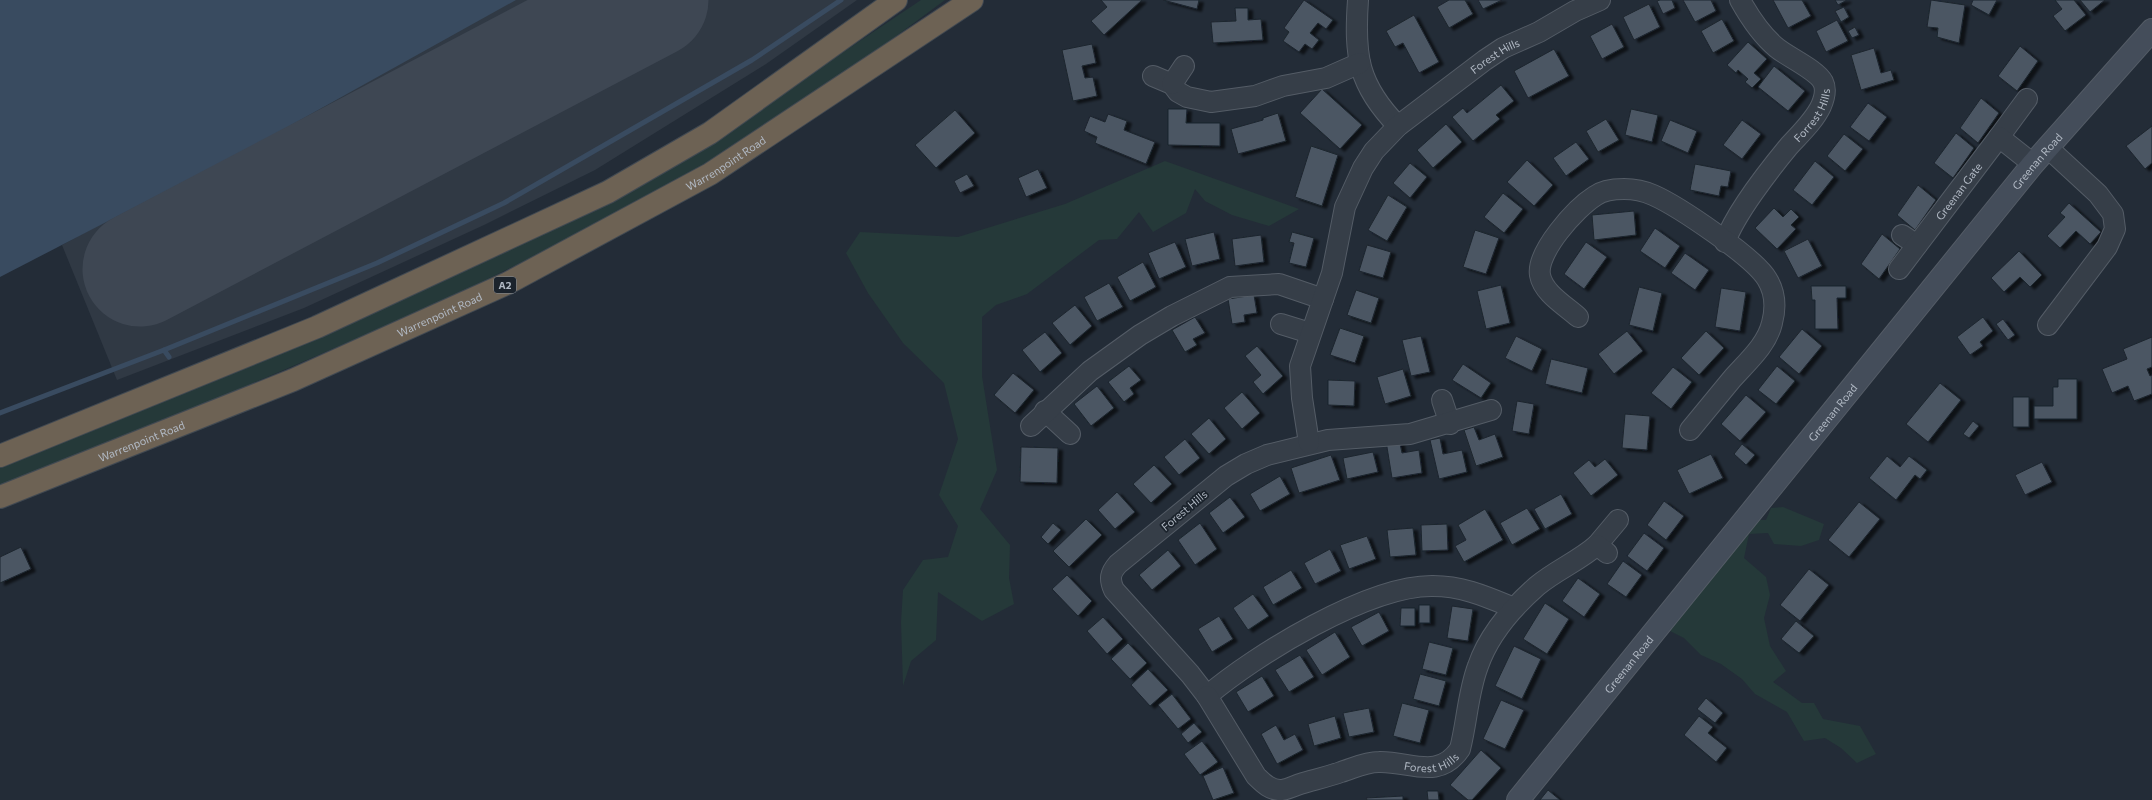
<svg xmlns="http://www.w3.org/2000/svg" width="2152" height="800" viewBox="0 0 2152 800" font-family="Commissioner,sans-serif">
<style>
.airport{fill:#303944}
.green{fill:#253939}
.water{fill:#394b60}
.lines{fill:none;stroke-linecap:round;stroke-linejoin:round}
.stream{stroke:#394b60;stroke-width:5}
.runway{stroke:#3e4753;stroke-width:115}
.building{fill:#4b5663;stroke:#1d252e;filter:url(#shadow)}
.street-casing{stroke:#545c66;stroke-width:22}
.secondary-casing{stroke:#545c66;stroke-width:24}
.highway-casing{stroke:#414952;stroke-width:24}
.street{stroke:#363e48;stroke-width:20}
.secondary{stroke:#444d5a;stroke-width:22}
.highway{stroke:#6d6254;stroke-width:22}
.labels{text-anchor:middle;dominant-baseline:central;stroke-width:3.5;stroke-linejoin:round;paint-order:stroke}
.shield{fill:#1b232c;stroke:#848c96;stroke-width:1}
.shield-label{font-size:10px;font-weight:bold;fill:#b1b9c4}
.street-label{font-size:11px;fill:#b1b9c4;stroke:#1b232c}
</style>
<defs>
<filter id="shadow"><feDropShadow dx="4.5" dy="2.5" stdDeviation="1" flood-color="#0009"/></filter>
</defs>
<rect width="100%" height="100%" fill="#232c37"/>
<path class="airport" d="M511,0H857L766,64L595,170L484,225L304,308L117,380L62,245Z"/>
<g class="green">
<path d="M921,0H945L822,91L640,204L435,305L153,426L0,486V468L437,284L649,182Z"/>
<path d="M1165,161L1299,209L1269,226L1232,215L1205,201L1195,189L1186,213L1153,232L1139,212L1117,239L1099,240L1027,294L996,305L982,317V376L997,470L980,509L1010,545L1009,578L1014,604L982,621L938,592L936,640L911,661L903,686L901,622L903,590L923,560L948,557L958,526L939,495L958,439L944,383L903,343L868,293L846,253L860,232L958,237L1065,204Z"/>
<path d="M1783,507L1824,524L1819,540L1801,546L1774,544L1768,533L1749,534L1744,558L1766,577L1770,595L1764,618L1770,646L1786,671L1773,682L1802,703H1814L1823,719L1860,726L1876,754L1857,763L1841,748L1825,738L1804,741L1787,712L1755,694L1742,679L1721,664L1701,655L1684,638L1668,630L1708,577L1723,566L1724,553L1750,520H1766L1771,508Z"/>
</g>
<path class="water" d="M0,0H516L257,144L0,277Z"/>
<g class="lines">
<g class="stream">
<path d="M164,350L377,263L504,203L752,60L841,0"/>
<path d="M0,413L164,350L169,357"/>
</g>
<path class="runway" d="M140,269L651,0"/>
</g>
<g class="building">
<path d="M1101,0H1142L1104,35L1091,21L1107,7Z"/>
<path d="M1163,0H1199L1197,9Z"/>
<path d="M1304,0L1333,20L1326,29L1318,23L1310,33L1319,40L1312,49L1305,44L1299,52L1283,41L1289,32L1284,28Z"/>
<path d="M1449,0H1465L1473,14L1449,28L1437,7Z"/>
<path d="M1478,0H1502L1483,9Z"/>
<path d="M1660,0H1672L1675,8L1663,14L1657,1Z"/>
<path d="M1683,0H1711L1716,11L1695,22Z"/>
<path d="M1773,0H1802L1811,16L1788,28Z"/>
<path d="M1835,0H1847L1838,5Z"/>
<path d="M1931,0L1965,5L1959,43L1937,37L1938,28L1927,27Z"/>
<path d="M1973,0H1997L1989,15L1971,5Z"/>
<path d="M2055,0H2074L2086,15L2065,31L2053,16L2062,9Z"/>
<path d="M2080,0H2105L2090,12Z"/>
<path d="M1649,4L1660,27L1634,40L1623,17Z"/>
<path d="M1844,7L1849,17L1841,22L1835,11Z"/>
<path d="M1235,8H1248V20L1261,19L1263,40L1213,43L1211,22L1236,21Z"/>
<path d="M1414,15L1439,62L1419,73L1403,43L1395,47L1386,31Z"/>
<path d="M1722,19L1734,41L1713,53L1701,31Z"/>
<path d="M1837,20L1848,41L1826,52L1816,31Z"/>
<path d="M1612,24L1624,47L1602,59L1590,36Z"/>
<path d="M1855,27L1859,35L1852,38L1848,31Z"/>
<path d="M1748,42L1767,59L1754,73L1761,79L1752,88L1745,82L1748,79L1738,70L1736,73L1727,65Z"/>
<path d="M1092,44L1096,63L1082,66L1085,78L1093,77L1097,96L1073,101L1062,50Z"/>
<path d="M2020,46L2038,61L2017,91L1998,76Z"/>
<path d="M1874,48L1881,73L1891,70L1894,80L1861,90L1851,55Z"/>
<path d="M1554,49L1569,76L1528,98L1514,71Z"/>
<path d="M1774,66L1805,91L1788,111L1758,87Z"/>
<path d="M1501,85L1514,101L1496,115L1500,119L1473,141L1452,117L1463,108L1467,113Z"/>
<path d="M1322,89L1362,125L1340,149L1300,113Z"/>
<path d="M1981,98L1999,113L1978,143L1960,128Z"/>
<path d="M1868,103L1887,117L1869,141L1850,127Z"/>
<path d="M1168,109H1187L1186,123H1220V146L1168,145Z"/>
<path d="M1631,109L1658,115L1652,142L1625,135Z"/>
<path d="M955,110L975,133L936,168L915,145Z"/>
<path d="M1278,113L1286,141L1238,154L1231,129L1263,120V118Z"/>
<path d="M1108,114L1127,121L1124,130L1155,142L1146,164L1095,143L1097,137L1084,131L1090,116L1105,122Z"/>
<path d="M1606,119L1619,140L1598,152L1586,131Z"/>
<path d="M1670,120L1697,131L1688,153L1661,141Z"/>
<path d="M1742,120L1761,134L1742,159L1723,145Z"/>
<path d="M1446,124L1462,142L1433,168L1417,150Z"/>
<path d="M2152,126V163L2145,169L2126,146Z"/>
<path d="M1956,133L1974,148L1953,178L1934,163Z"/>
<path d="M1844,134L1863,149L1845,171L1827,156Z"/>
<path d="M1576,142L1589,159L1566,176L1553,158Z"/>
<path d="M1311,146L1338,155L1322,206L1295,197Z"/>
<path d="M1527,160L1553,185L1534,206L1507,182Z"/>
<path d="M1815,161L1834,177L1812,205L1793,190Z"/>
<path d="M1410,163L1427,177L1410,198L1393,183Z"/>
<path d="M1695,164L1731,171L1728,187L1721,186L1719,196L1690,190Z"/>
<path d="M1038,169L1047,188L1026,197L1018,178Z"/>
<path d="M967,174L974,186L960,193L954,181Z"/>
<path d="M1918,185L1936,200L1915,230L1897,215Z"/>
<path d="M1503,193L1523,209L1504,233L1484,217Z"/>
<path d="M1388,195L1407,207L1387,241L1368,230Z"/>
<path d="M2069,203L2101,232L2090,244L2076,231L2060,248L2047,236L2065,217L2060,213Z"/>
<path d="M1774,208L1783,217L1791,209L1799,217L1791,225L1796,229L1777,249L1755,228Z"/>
<path d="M1634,211L1636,235L1594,240L1592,215Z"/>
<path d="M1655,228L1680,246L1665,268L1640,251Z"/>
<path d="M1475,230L1499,238L1486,274L1463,267Z"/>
<path d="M1214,232L1220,259L1192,266L1185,239Z"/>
<path d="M1292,232L1314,238L1306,267L1289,263L1294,243L1289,242Z"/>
<path d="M1882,234L1900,249L1879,279L1861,264Z"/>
<path d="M1261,235L1264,262L1235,266L1232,239Z"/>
<path d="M1808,239L1822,266L1798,278L1784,251Z"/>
<path d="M1175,242L1186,267L1159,279L1148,253Z"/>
<path d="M1586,242L1607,257L1584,289L1564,274Z"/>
<path d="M1367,245L1391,252L1383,278L1359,271Z"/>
<path d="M2019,251L2042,275L2030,287L2020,277L2004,292L1991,278Z"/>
<path d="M1685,253L1709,270L1695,290L1671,273Z"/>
<path d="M1143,262L1156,287L1130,301L1117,277Z"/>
<path d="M1109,283L1123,307L1097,321L1084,297Z"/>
<path d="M1501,285L1510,323L1486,329L1477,291Z"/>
<path d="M1811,286H1846V298H1837L1838,329H1815V300H1812Z"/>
<path d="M1639,287L1662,293L1653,331L1629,325Z"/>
<path d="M1721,288L1746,292L1740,331L1715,327Z"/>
<path d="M1356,290L1379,298L1371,323L1347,315Z"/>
<path d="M1254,295L1257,313L1244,315L1245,322L1232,324L1228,299Z"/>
<path d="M1075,305L1092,326L1070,345L1052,323Z"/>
<path d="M1195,317L1205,333L1193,339L1197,345L1185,352L1172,330Z"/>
<path d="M1983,317L1993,331L1980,342L1983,346L1970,355L1957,337Z"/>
<path d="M2003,319L2015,335L2008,340L1996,324Z"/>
<path d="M1340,328L1364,336L1355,363L1330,355Z"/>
<path d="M1802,329L1822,346L1799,374L1779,357Z"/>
<path d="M1627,331L1643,351L1614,374L1598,354Z"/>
<path d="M1706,331L1724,348L1699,375L1681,358Z"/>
<path d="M1045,332L1062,353L1040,372L1022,350Z"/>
<path d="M1421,336L1430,372L1411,376L1402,340Z"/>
<path d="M1516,336L1542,349L1532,371L1505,358Z"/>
<path d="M2152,337V367L2147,369L2150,376L2152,375V394L2134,401L2128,386L2112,393L2102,369L2127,359L2123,349Z"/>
<path d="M1257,346L1283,376L1263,394L1253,382L1261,375L1245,356Z"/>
<path d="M1551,359L1588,368L1582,393L1545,384Z"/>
<path d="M1463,364L1491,383L1481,398L1452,380Z"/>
<path d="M1129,366L1141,380L1130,388L1134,394L1124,402L1108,382Z"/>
<path d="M1777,366L1795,381L1776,404L1758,390Z"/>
<path d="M1673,367L1692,382L1671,409L1651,393Z"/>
<path d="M1403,369L1411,396L1385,404L1377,377Z"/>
<path d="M1013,373L1034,390L1015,413L994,395Z"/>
<path d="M2058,379H2077V419H2034V406H2053V387H2058Z"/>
<path d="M1328,380L1355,381L1354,406L1328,405Z"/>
<path d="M1940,383L1961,400L1928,442L1906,424Z"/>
<path d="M1097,386L1114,408L1091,426L1074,404Z"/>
<path d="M1242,392L1260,413L1242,429L1224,408Z"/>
<path d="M1746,395L1766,412L1740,441L1721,424Z"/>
<rect x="2013" y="397" width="16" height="30"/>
<path d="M1517,401L1534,404L1529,434L1512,431Z"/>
<path d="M1625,414L1650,416L1647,450L1622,448Z"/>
<path d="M1209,418L1226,439L1209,454L1191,434Z"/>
<path d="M1973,421L1979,426L1969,438L1963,434Z"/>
<path d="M1474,427L1479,440L1495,434L1503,457L1476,466L1464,430Z"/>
<path d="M1440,438L1443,454L1462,450L1467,472L1439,479L1430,440Z"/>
<path d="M1185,439L1200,458L1179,475L1164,457Z"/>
<path d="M1399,439L1402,453L1419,450L1422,473L1392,478L1386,441Z"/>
<path d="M1742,444L1755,455L1746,465L1734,454Z"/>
<path d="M1021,447L1058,448L1057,483L1020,482Z"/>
<path d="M1373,452L1378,472L1347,479L1343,458Z"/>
<path d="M1711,454L1723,478L1689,494L1677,470Z"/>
<path d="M1331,455L1340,480L1299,493L1291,468Z"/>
<path d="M1887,456L1900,467L1909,456L1927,470L1920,479L1915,475L1896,500L1869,478Z"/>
<path d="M1605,459L1618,475L1591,496L1573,473L1589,460L1595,467Z"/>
<path d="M2042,462L2052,482L2025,495L2015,475Z"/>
<path d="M1154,465L1172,484L1151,503L1133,484Z"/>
<path d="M1280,476L1290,494L1260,511L1250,494Z"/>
<path d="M1117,492L1135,512L1115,529L1098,510Z"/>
<path d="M1561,494L1572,514L1545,529L1534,509Z"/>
<path d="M1230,497L1245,517L1223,533L1209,513Z"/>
<path d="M1664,501L1684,516L1666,540L1647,525Z"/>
<path d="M1859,502L1880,519L1849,557L1828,540Z"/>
<path d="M1527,508L1540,529L1512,545L1500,523Z"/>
<path d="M1485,509L1503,540L1464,562L1455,546L1466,540L1458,525Z"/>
<path d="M1086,519L1102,535L1069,567L1053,551Z"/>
<path d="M1053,523L1061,530L1048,544L1041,537Z"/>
<path d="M1200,523L1217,549L1195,565L1178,540Z"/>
<path d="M1447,524L1448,550L1422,551L1421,525Z"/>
<path d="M1413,528L1416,555L1390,557L1387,530Z"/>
<path d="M1644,533L1664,548L1647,571L1627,556Z"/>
<path d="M1367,536L1376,559L1349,569L1340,545Z"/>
<path d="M21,547L31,569L0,583V557Z"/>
<path d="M1330,549L1341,571L1315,584L1304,563Z"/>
<path d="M1168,550L1181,566L1152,590L1139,575Z"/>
<path d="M1623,561L1642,575L1626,597L1607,584Z"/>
<path d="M1809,569L1829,585L1800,621L1780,605Z"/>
<path d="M1291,570L1302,588L1273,605L1263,587Z"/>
<path d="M1067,575L1092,601L1078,616L1052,589Z"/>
<path d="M1578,578L1600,594L1584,617L1562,601Z"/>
<path d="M1253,594L1269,616L1248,630L1233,608Z"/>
<path d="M1545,603L1569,619L1547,654L1523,639Z"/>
<rect x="1419" y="605" width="11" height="18"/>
<path d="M1452,606L1473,609L1468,641L1447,638Z"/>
<path d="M1401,608H1415V626H1400Z"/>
<path d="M1379,612L1389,631L1362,646L1351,627Z"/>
<path d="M1219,616L1233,639L1212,652L1198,629Z"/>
<path d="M1103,617L1123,639L1107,654L1087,631Z"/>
<path d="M1796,621L1814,636L1799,653L1781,639Z"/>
<path d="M1335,632L1350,657L1322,675L1306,650Z"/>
<path d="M1429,642L1453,648L1446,675L1422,669Z"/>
<path d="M1128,643L1147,663L1130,679L1111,659Z"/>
<path d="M1514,646L1541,659L1522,699L1495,686Z"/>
<path d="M1300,655L1314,677L1289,692L1275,670Z"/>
<path d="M1148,669L1168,690L1150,706L1131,685Z"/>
<path d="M1420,674L1446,681L1439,706L1413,699Z"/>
<path d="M1262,676L1274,696L1248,712L1236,692Z"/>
<path d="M1172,694L1191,719L1178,729L1158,705Z"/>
<path d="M1706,698L1723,713L1715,723L1697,709Z"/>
<path d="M1501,700L1524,710L1505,749L1483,739Z"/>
<path d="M1402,703L1429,710L1420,743L1393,736Z"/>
<path d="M1369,708L1374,732L1349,737L1343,713Z"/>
<path d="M1335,716L1341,738L1314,746L1308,724Z"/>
<path d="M1699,716L1713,727L1708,733L1727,748L1716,762L1684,735Z"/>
<path d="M1194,723L1202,732L1188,743L1181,734Z"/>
<path d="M1276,725L1284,740L1295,734L1303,750L1277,764L1261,734Z"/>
<path d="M1202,741L1218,762L1200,775L1184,754Z"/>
<path d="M1481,750L1501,768L1472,800H1468L1450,785Z"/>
<path d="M1223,767L1234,793L1213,800L1203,776Z"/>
<path d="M1548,790L1560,800H1540Z"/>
<path d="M1427,791H1438L1439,800H1428Z"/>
<path d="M1403,796V800H1367L1366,798Z"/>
</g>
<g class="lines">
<defs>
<g id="street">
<path d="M1358,0C1354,56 1358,85 1398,126"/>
<path d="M1153,76L1172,84L1178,92L1187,97L1211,102L1255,96L1283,86L1326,78L1360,63"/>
<path d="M1172,84L1184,66"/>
<path d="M1999,137L2027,99"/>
<path d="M2047,147L2098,194L2113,214L2115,229L2107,247L2048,325"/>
<path d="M1902,235L1917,245"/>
<path id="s1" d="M1725,242C1735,214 1770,169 1789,146C1800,134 1814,121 1821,106C1824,99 1827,90 1823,82C1817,70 1788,57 1777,48C1761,35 1750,18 1740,0"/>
<path id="s2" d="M1899,269L1999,137L2033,164"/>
<path d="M1578,317C1566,306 1543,293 1540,275C1536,252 1576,208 1595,196C1603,190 1614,189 1624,189C1634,189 1644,191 1653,195C1678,206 1754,257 1767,279C1775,292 1776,308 1772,323C1767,345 1747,362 1732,379C1718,396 1704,413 1690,430"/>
<path d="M1281,324L1310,333"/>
<path d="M1442,400L1450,424"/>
<path d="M1491,410L1410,434L1328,440L1267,455L1246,464L1226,476L1118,564C1110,573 1109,579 1114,590L1190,674L1207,696C1255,655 1369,585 1433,586C1463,586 1487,597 1514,608"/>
<path d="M1045,411L1070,434"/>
<path d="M1031,426L1090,371L1140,335L1172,316L1230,287L1279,284L1323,299"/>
<path id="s3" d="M1309,443L1302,398L1300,366L1332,273L1345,207L1363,168L1374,151L1398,126L1485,60L1503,48L1539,32L1575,11L1600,0"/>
<path d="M1597,545L1618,520"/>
<path id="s4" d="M1207,696L1256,776C1263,783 1271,791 1282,790C1288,789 1294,786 1300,784C1313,780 1327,777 1341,772C1354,768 1365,762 1379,762C1410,761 1438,781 1460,749C1467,722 1468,692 1478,666C1489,634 1512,608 1537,586C1556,570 1579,561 1597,545L1607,553"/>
</g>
<g id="secondary">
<path id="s5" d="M1518,800L2033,164L2152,30"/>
</g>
<g id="highway">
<path d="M0,456L317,327L608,192L710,133L896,0"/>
<path id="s6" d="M0,497L293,380L508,283L710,174L972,0"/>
</g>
</defs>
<use href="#street" class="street-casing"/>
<use href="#secondary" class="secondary-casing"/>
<use href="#highway" class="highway-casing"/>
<use href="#street" class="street"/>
<use href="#secondary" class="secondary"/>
<use href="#highway" class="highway"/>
</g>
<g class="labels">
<rect class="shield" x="494" y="277" width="22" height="16" rx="3"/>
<g class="shield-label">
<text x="505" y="285">A2</text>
</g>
<g class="street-label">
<text stroke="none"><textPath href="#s3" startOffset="461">Forest Hills</textPath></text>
<text stroke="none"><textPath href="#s1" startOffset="155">Forrest Hills</textPath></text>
<text stroke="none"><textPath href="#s5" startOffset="823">Greenan Road</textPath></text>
<text stroke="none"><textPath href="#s6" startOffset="800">Warrenpoint Road</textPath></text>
<text stroke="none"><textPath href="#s2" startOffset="98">Greenan Gate</textPath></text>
<text stroke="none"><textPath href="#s6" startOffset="476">Warrenpoint Road</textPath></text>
<text stroke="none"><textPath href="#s5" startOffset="499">Greenan Road</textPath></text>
<text stroke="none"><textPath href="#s6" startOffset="152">Warrenpoint Road</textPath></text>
<text transform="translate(1184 510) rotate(-40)">Forest Hills</text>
<text stroke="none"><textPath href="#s5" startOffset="175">Greenan Road</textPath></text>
<text stroke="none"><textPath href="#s4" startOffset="279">Forest Hills</textPath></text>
</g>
</g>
</svg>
